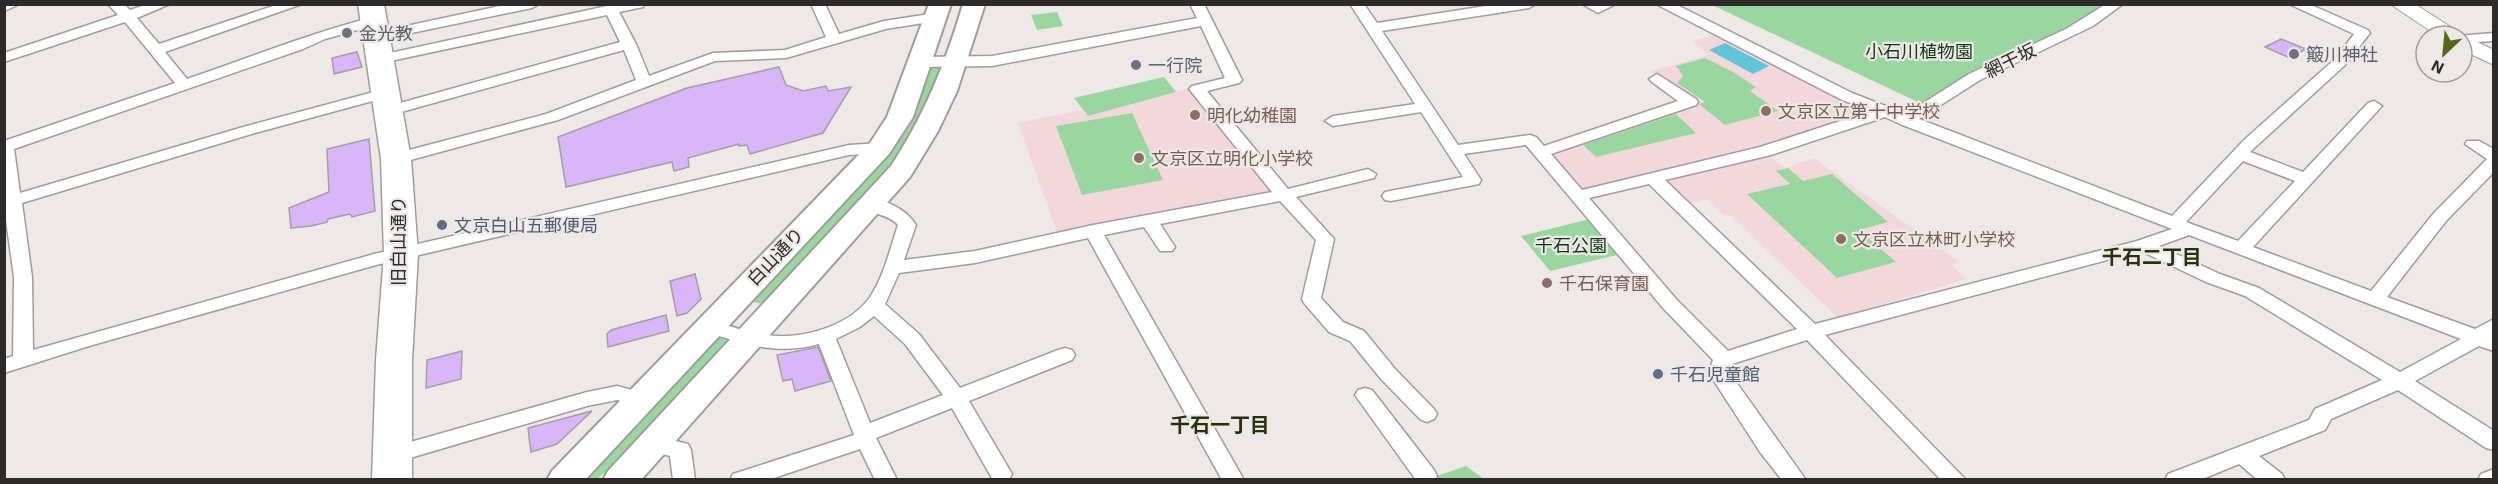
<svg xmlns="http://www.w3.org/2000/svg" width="2498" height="484" viewBox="0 0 2498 484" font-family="'Exo 2','Noto Sans JP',sans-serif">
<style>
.education{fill:#f3d8db}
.green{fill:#9ad6a0}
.water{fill:#61c5d9}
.building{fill:#d9b6f8;stroke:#a3a0a5;stroke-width:1.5}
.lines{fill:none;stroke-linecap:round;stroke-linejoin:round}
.street-casing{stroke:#a29c9a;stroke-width:3}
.secondary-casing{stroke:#a29c9a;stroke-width:2}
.primary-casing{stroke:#a29c9a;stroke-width:4}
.highway-casing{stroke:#a29c9a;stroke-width:3}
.street{fill:#fff;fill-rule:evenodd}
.secondary{fill:#fff;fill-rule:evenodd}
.primary{fill:#fff;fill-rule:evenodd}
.highway{fill:#fff;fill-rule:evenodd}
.worship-dot{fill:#6b7280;stroke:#eee8e6;stroke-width:2}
.education-dot{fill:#8d6e63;stroke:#eee8e6;stroke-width:2}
.service-dot{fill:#5c6f8a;stroke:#eee8e6;stroke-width:2}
.labels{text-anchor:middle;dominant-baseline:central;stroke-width:4.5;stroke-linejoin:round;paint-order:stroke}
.worship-label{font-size:18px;fill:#5b616d;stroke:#eee8e6;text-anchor:start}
.park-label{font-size:18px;fill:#0e3916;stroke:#eee8e6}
.street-label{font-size:18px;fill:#2d2a2a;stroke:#eee8e6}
.education-label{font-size:18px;fill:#785e54;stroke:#eee8e6;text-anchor:start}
.service-label{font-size:18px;fill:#4e5e75;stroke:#eee8e6;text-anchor:start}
.neighbourhood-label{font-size:20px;font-weight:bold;fill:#27320c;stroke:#eee8e6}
</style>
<rect width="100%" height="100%" fill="#eee8e6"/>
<g class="education">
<path d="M1712,36H1719L1862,108V114L1766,148L1585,191L1578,188L1551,155V152L1695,102L1652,71L1709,55L1692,41Z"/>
<path d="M1190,88L1275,192L1058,235L1018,123L1081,110L1088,116Z"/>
<path d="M1767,154L1786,168L1814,158L1959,262L1951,265L1966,279L1838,318L1730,215L1725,216L1707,199L1689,203L1665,181L1667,178Z"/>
</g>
<g class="green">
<path d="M1712,5H2107L2067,30L1972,71L1922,104Z"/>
<path d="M1057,12L1063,26L1037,30L1031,15Z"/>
<path d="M1705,58L1733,72L1756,87L1750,91L1778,111L1725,125L1699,104L1705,102L1677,83L1683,76L1676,66Z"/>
<path d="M932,66H938L941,70L915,129L888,170L765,305L750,301Z"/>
<path d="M1164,77L1176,92L1088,116L1074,98Z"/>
<path d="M1132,113L1163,180L1082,195L1056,126Z"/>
<path d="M1676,114L1696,133L1596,157L1583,145Z"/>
<path d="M1788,168L1803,181L1832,174L1888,222L1859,230L1896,262L1837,278L1747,194L1790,184L1776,171Z"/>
<path d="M1590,219L1621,254L1550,271L1521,236Z"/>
<path d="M723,337L727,339L728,344L642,440L597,479L580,480L717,338Z"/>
<path d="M1466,466L1484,479L1425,480Z"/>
</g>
<path class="water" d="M1725,43L1769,66L1753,74L1709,50Z"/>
<g class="building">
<path d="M2281,39L2306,49L2290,58L2265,47Z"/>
<path d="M357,52L362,67L334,74L332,58Z"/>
<path d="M779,67L786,85L803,91L826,86L828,91L851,87L823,133L750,154L747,145L739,146V144L688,158L689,167L674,171L672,162L566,187L558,137L687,88Z"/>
<path d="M369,139L375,211L352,217L350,214L328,219L327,222L311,226L291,228L289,208L329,192L327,149Z"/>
<path d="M695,274L701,299L687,313L677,316L670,281Z"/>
<path d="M666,315L669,331L608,347L607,334L611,330Z"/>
<path d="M818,347L831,381L795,391L792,379L783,381L777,355Z"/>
<path d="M462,351L461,379L426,388L427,360Z"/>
<path d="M592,411L557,444L531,452L528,428Z"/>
</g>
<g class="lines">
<defs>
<g id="street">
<path d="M4,4H20L4,11Z"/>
<path d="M108,4H124L130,10L148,4H170L137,18L159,44L279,4H302L165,52L187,79C249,58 310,33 374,17L381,21L379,24L325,39L303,49L14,149L20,193L243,127L381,90H391L394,93L391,96L255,133L22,203L32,277L33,350L374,254L849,145L880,143L888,148L880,153L849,155L376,265L89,346L4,373V359L13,356L14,277L4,206V141L175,83L125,22L4,62V53L118,15Z"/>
<path d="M509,4H539L532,8L378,40L371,36L378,32Z"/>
<path d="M616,4H645L643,7L619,12L636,44L649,76L713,53L785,50L826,37L811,4H825L839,34L884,21L936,13L943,17L936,21L886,29L786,58L715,61L558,120L396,164L388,159L390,155L546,114L636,80L624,50L394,114L388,116L380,111L382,108L620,42L607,15L381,63L374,59L376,56Z"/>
<path d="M1190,4H1204L1242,80L1239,83L1207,91L1288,189L1368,169L1376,174L1374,178L1296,197L1334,239L1321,298L1343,322L1364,331L1395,369L1434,409L1437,414L1434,419L1427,422L1420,419L1381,379L1350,341L1329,332L1304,303L1302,299L1316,240L1280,201L1160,224L1175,247L1172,251H1160L1144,227L1104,235L1244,480H1222L1088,238L975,263L899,273L885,304L919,334L960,388L1058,350L1065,348L1072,350L1075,355L1072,360L969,401L1012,474L1009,480H993L952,408L876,438L897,480H875L860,449L768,480H730L733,474L854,435L819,344C774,356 744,343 702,331L699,326L702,321L709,319C728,325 747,333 766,335C801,340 849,327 870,297C884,276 890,249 898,225C889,214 871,215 863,205L866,201C884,197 907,210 916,225L904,260L975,251L1093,225L1272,192L1189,89L1192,86L1225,78L1201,26L992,66L920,67L912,62L920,57L992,56L1197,18ZM874,316L905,344L943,395L870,423L836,339L860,327Z"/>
<path d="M1350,4H1364L1377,23L1498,4H1536L1529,8L1382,31L1458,145L1530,135L1536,137L1544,146L1678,101L1652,82L1649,79L1657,74L1696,99L1698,102L1696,105L1551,154L1582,190L1760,147L1871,111L1840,99L1656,4H1675L1852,93L1906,114L1969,74L2066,29L2106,4H2123L2093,26L1980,80L1919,119L2172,216L2245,139L2335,59L2354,34L2289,4H2309L2368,30L2370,33L2345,65L2250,152L2303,172L2368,103L2374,101L2382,106L2253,247L2371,291L2434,213L2487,159L2465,144L2467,141H2479L2494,149V172L2446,221L2387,297L2475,329L2494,319V351L2479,346L2415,381L2494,431V450L2486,448L2398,390L2331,419L2325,430L2259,456L2282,474L2285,480H2258L2239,464L2200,480H2165L2168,474L2309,420L2315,409L2382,380L2245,296L2206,282L2141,251L1825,335L1966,480H1941L1807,340L1732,364L1730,369L1734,379L1806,480H1782L1760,452L1714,381L1710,369L1713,360L1663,308L1526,145L1464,154L1481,180L1479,184L1391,201L1385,200L1382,196L1385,192L1463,177L1421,112L1333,126L1325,121L1333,116L1415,104ZM1885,117L1900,124L2172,229L2137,241L1815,324L1665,180L1771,155ZM2243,161L2295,181L2238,241L2186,222ZM1649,184L1797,329L1728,351L1677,300L1589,198ZM2189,235L2461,339L2400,372L2259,288L2220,274L2159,246Z"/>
<path d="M1582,4H1616L1598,13Z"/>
<path d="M2494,33V41L2462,43V36H2457Z"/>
<path d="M617,386L647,394L650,399L647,404L640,406L617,400L587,406L393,463L385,461L382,455L385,449L393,447L587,392Z"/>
<path d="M1365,388L1372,390L1434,470L1437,476L1435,480H1416L1355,395L1358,390Z"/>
<path d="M655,436L688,444L691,450L695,480H673L670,456L647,450L644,444L647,438Z"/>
<path d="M2494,469V480H2478L2481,474Z"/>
</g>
<path id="secondary" d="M2390,4H2415L2463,35L2494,50V65L2462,50V36H2438Z"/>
<g id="primary">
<path d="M929,4H951L913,117L889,154L585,480H547L552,471L870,143L887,117Z"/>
<path d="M963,4H985L957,91L938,131L910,177L641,480H603L608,471L891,166C924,116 946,62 963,4Z"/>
</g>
<path id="highway" d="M358,4H384L411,159L418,254L412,360V480H372L376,360L384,254L381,159Z"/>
</defs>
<use href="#street" class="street-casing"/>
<use href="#secondary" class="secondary-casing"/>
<use href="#primary" class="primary-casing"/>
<use href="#highway" class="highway-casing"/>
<use href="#street" class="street"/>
<use href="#secondary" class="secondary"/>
<use href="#primary" class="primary"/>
<use href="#highway" class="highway"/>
</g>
<g class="worship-dot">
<circle cx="347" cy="33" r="6"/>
<circle cx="2294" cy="54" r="6"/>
<circle cx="1136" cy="65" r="6"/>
</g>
<g class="education-dot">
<circle cx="1766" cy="111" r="6"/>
<circle cx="1195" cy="115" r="6"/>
<circle cx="1139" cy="158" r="6"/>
<circle cx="1841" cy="239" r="6"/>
<circle cx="1547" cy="283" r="6"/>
</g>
<g class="service-dot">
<circle cx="442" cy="225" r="6"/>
<circle cx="1658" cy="374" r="6"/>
</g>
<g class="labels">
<g class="worship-label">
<text x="359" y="33">金光教</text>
<text x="2306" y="54">簸川神社</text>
<text x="1148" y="65">一行院</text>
</g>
<g class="park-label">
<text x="1919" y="51">小石川植物園</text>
<text x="1571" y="245">千石公園</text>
</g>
<g class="street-label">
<text transform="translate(2010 60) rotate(-26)">網干坂</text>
<text transform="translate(398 241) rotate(-90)">旧白山通り</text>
<text transform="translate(775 256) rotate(-46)">白山通り</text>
</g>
<g class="education-label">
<text x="1778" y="111">文京区立第十中学校</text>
<text x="1207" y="115">明化幼稚園</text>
<text x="1151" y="158">文京区立明化小学校</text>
<text x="1853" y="239">文京区立林町小学校</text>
<text x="1559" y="283">千石保育園</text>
</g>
<g class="service-label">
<text x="454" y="225">文京白山五郵便局</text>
<text x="1670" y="374">千石児童館</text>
</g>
<g class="neighbourhood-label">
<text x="2152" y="256">千石二丁目</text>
<text x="1220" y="424">千石一丁目</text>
</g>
</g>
<rect width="2498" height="484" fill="none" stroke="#2d2a2a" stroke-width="12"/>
<g transform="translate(2444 54) rotate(206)"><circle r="28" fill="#eee8e6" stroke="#a19c9b" stroke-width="1.5"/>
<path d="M0-4.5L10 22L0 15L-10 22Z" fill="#546a1a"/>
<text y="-9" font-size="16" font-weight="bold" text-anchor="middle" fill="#2d2a2a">N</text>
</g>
</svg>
